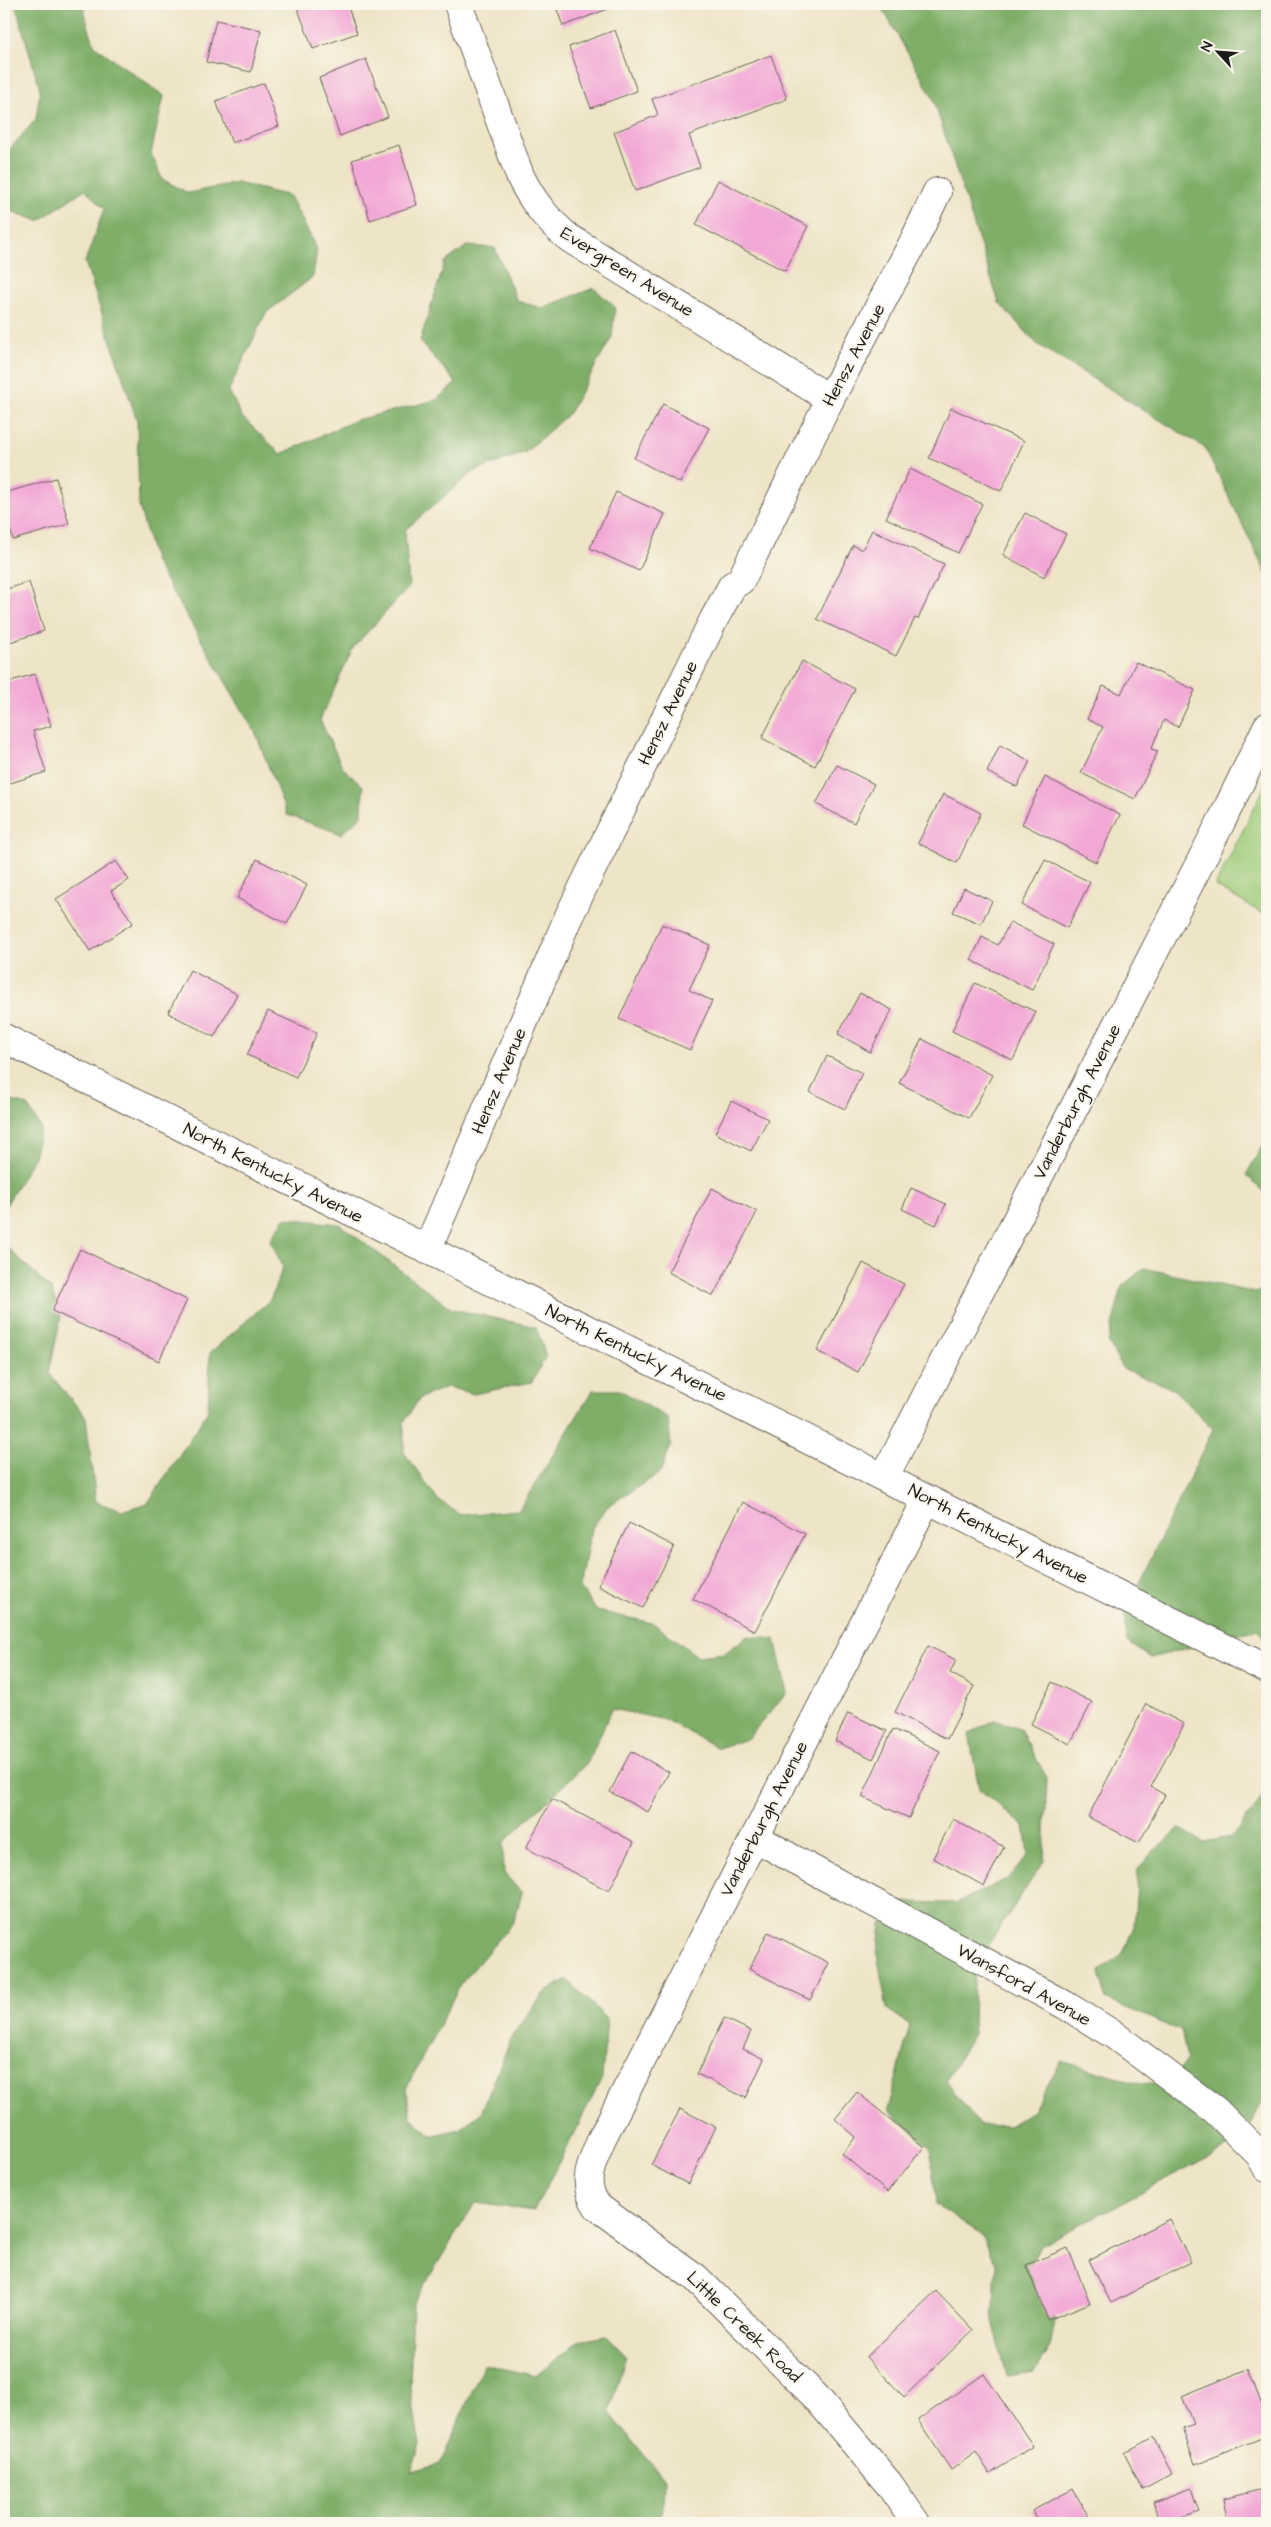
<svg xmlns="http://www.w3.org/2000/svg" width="1271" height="2527" viewBox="0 0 1271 2527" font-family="'Architects Daughter',sans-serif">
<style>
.green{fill:#9dca78;stroke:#5c734a}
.forest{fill:#7eae68;stroke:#4d6542}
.building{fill:#f2a8d5}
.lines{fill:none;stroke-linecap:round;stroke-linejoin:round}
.minor-casing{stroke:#666258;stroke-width:30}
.tertiary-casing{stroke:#666258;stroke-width:30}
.minor{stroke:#fff;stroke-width:28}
.tertiary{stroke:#fff;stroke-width:28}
.labels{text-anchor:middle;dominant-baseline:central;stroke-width:4;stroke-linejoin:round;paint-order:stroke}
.street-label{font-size:18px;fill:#1c1c1c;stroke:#fbf7ec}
</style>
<rect width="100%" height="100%" fill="#fbf7ec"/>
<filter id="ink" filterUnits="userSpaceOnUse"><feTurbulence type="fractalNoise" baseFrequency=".02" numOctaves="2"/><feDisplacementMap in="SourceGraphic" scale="10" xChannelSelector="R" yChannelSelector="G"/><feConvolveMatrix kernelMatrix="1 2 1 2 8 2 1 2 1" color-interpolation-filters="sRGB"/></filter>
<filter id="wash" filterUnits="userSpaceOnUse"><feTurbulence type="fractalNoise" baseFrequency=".0096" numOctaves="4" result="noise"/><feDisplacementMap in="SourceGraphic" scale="20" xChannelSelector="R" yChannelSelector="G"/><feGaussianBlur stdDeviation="1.12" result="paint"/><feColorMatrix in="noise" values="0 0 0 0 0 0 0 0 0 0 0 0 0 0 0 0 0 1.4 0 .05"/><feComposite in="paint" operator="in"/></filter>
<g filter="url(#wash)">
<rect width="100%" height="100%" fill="#eee4c6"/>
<path class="green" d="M1267,782V916L1215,886Z"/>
<g class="forest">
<path d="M13,4H84L86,19L95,46L164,96L151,153L162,179L188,193L237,183L290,196L317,249L313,277L266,313L229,390L241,416L281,454L356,420L436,400L456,383L420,341L445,262L467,246L495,248L517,301L542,308L594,288L615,307L612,337L569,413L526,452L473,472L405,530L409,587L353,648L320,720L343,768L363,786L362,816L341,834L287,815L256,734L154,560L139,506L137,421L85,262L104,209L85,189L39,221L13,212L4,198V156L36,119L40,90L17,10Z"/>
<path d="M880,4H1267V575L1205,448L1037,344L999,303L933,98Z"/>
<path d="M4,1099L27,1105L41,1128L34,1157L4,1209Z"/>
<path d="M1267,1143V1194L1246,1175L1261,1148Z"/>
<path d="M285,1218L339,1224L452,1309L536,1327L546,1356L532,1382L474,1394L447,1387L420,1398L404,1422V1452L437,1499L461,1515L519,1510L593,1390H620L668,1418L671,1445L660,1473L608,1506L591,1529L580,1588L597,1611L653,1623L697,1656L725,1653L747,1636L775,1639L787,1693L747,1739L718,1748L666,1720L612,1709L588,1762L503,1843L504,1873L522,1893L514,1921L460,1985L406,2089L411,2117L431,2136L459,2129L481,2113L512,2036L544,1993L567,1979L607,2019L602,2078L534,2211L475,2203L413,2303L410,2387L420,2445L411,2472L440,2464L484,2364L536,2376L578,2341L607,2336L626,2356L609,2412L664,2479L663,2508L659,2523H4V1244L51,1289L61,1317L49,1373L86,1417L96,1502L121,1511L148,1503L208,1411L210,1353L270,1300L283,1267L270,1240Z"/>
<path d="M1144,1268L1256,1293L1267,1286V1643L1258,1629L1151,1658L1127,1642L1125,1612L1213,1429L1173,1389L1122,1368L1108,1342L1122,1286Z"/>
<path d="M994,1720L1020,1729L1047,1778L1044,1861L983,1953L974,1979L973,2034L946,2081L979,2125L1008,2126L1033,2111L1061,2061L1140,2084L1171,2081L1187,2059L1181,2031L1105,1999L1100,1970L1123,1953L1134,1926L1138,1868L1179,1828L1203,1842L1232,1837L1267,1792V2094L1239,2142L1040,2245L1027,2271L1055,2321L1050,2347L1034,2372L1007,2376L993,2321L996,2264L983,2236L936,2204L930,2147L888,2110L910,2025L887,2009L877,1954L881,1924L900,1902L957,1903L1010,1877L1028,1855L1024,1826L979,1789L969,1734Z"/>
</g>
<g id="blocks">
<g class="building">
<path d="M296,4H347L357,33L313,49Z"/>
<path d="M555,4H621L563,26Z"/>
<path d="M216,20L261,30L251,72L206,62Z"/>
<path d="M615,30L637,91L591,108L569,47Z"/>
<path d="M771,55L787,99L689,135L700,167L635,191L614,132L658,115L652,99Z"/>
<path d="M366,59L388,117L340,136L319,78Z"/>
<path d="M264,83L279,126L232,143L216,101Z"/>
<path d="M399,145L417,205L370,220L352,160Z"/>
<path d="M718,180L808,226L785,271L696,225Z"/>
<path d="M663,404L709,428L680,483L634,458Z"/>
<path d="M951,408L1024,441L1001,491L929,458Z"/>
<path d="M910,469L982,504L958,553L886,518Z"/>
<path d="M56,478L69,524L13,540L4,506V493Z"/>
<path d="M616,492L665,514L639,571L590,548Z"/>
<path d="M1025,513L1066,534L1044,577L1003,555Z"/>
<path d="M872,530L944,564L918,619L915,618L896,656L817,619L853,545L862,550Z"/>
<path d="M29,582L44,631L4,644V590Z"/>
<path d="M802,661L855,689L815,766L762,738Z"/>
<path d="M1136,662L1195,690L1178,727L1164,720L1151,749L1158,751L1135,799L1081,773L1103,727L1087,719L1103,686L1121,694Z"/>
<path d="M35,674L51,726L33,731L46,772L4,785V683Z"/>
<path d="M1000,745L1030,761L1017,787L987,772Z"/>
<path d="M837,765L874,784L854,823L816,804Z"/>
<path d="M1045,777L1120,815L1096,862L1022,824Z"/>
<path d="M943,794L981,813L957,863L918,843Z"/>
<path d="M257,859L307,885L287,924L237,898Z"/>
<path d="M1045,860L1090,882L1067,928L1022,905Z"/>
<path d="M116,861L129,880L111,891L133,923L90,951L56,899Z"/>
<path d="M964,888L992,901L981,924L953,912Z"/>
<path d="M1010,922L1054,944L1032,990L971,960L982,937L998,945Z"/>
<path d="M662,924L710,945L689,990L712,1001L690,1050L619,1019Z"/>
<path d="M190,970L237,994L214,1037L168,1013Z"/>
<path d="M975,983L1036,1012L1013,1060L952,1031Z"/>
<path d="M860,993L892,1010L870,1052L838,1034Z"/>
<path d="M268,1011L317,1033L296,1077L247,1055Z"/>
<path d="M922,1039L992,1075L969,1118L899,1083Z"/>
<path d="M827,1056L862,1073L845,1109L810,1092Z"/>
<path d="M731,1101L768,1119L751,1151L715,1133Z"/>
<path d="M712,1188L757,1212L713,1296L668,1272Z"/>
<path d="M911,1188L946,1204L936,1225L902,1209Z"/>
<path d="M80,1249L187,1300L159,1361L52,1311Z"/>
<path d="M863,1263L904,1284L858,1372L817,1351Z"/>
<path d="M743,1502L805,1534L755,1631L693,1599Z"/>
<path d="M629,1523L674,1546L643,1608L598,1586Z"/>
<path d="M928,1646L956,1660L950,1673L974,1686L947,1739L895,1712Z"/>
<path d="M1052,1682L1092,1702L1070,1744L1031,1724Z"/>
<path d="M1146,1704L1184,1724L1151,1787L1165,1795L1139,1843L1088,1817Z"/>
<path d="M848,1713L887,1731L873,1759L835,1741Z"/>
<path d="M893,1729L940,1751L909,1818L862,1797Z"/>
<path d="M631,1751L669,1772L648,1812L610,1792Z"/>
<path d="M552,1799L634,1842L609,1891L526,1848Z"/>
<path d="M953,1819L1004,1847L984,1886L933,1858Z"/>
<path d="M768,1932L829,1963L810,2000L749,1969Z"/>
<path d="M724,2018L751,2031L743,2049L764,2059L746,2098L697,2074Z"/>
<path d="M857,2092L924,2147L887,2192L842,2154L856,2137L835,2119Z"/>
<path d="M680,2109L716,2127L688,2184L651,2165Z"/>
<path d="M1169,2219L1191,2262L1111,2303L1089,2260Z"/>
<path d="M1068,2248L1090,2303L1048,2320L1026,2265Z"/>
<path d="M936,2291L973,2330L904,2397L866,2357Z"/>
<path d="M1248,2369L1267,2418V2436L1195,2464L1182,2428L1193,2424L1182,2396Z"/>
<path d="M984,2374L1033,2446L990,2474L976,2452L951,2470L918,2420Z"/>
<path d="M1153,2437L1172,2474L1143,2490L1124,2453Z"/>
<path d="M1191,2488L1199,2512L1168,2523H1160L1153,2502Z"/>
<path d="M1267,2488V2523H1228L1223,2499Z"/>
<path d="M1073,2489L1091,2521L1087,2523H1039L1032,2511Z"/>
</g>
</g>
</g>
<g filter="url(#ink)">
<use href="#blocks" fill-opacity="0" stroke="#666258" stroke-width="1"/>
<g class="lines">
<defs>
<g id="minor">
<path d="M458,4L520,176C533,202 547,220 569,238L830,399"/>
<path d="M427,1250L568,918L713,621L732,586L741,580L830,399L913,243L937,192"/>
<path d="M885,1476L1223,818L1267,727"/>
<path d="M755,1837L800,1863L1065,2005L1114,2035L1215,2110L1260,2155L1267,2168"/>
<path d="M916,2523L889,2484L816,2397L696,2278L598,2207C580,2182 592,2165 601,2140L927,1499"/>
</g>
<path id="tertiary" d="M4,1038L1267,1669"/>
</defs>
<use href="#minor" class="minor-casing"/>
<use href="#tertiary" class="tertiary-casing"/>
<use href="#minor" class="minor"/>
<use href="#tertiary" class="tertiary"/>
</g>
</g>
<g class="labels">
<g class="street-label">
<text transform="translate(627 272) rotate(32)">Evergreen Avenue</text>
<text transform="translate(854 355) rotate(-62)">Hensz Avenue</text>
<text transform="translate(668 713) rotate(-64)">Hensz Avenue</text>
<text transform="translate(499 1081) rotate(-67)">Hensz Avenue</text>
<text transform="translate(1077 1102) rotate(-63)">Vanderburgh Avenue</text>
<text transform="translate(273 1173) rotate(27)">North Kentucky Avenue</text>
<text transform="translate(636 1353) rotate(26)">North Kentucky Avenue</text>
<text transform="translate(998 1534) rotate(27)">North Kentucky Avenue</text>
<text transform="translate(764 1819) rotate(-63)">Vanderburgh Avenue</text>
<text transform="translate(1024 1985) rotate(29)">Wansford Avenue</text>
<text transform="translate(744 2327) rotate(44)">Little Creek Road</text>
</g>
</g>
<rect width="1271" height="2527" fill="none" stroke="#fbf7ec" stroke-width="20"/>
<g transform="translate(1218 52) rotate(296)" stroke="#fbf7ec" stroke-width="4" paint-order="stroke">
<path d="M0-4L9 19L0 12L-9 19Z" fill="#1c1c1c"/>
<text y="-8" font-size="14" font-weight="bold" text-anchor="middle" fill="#1c1c1c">N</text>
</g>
</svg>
